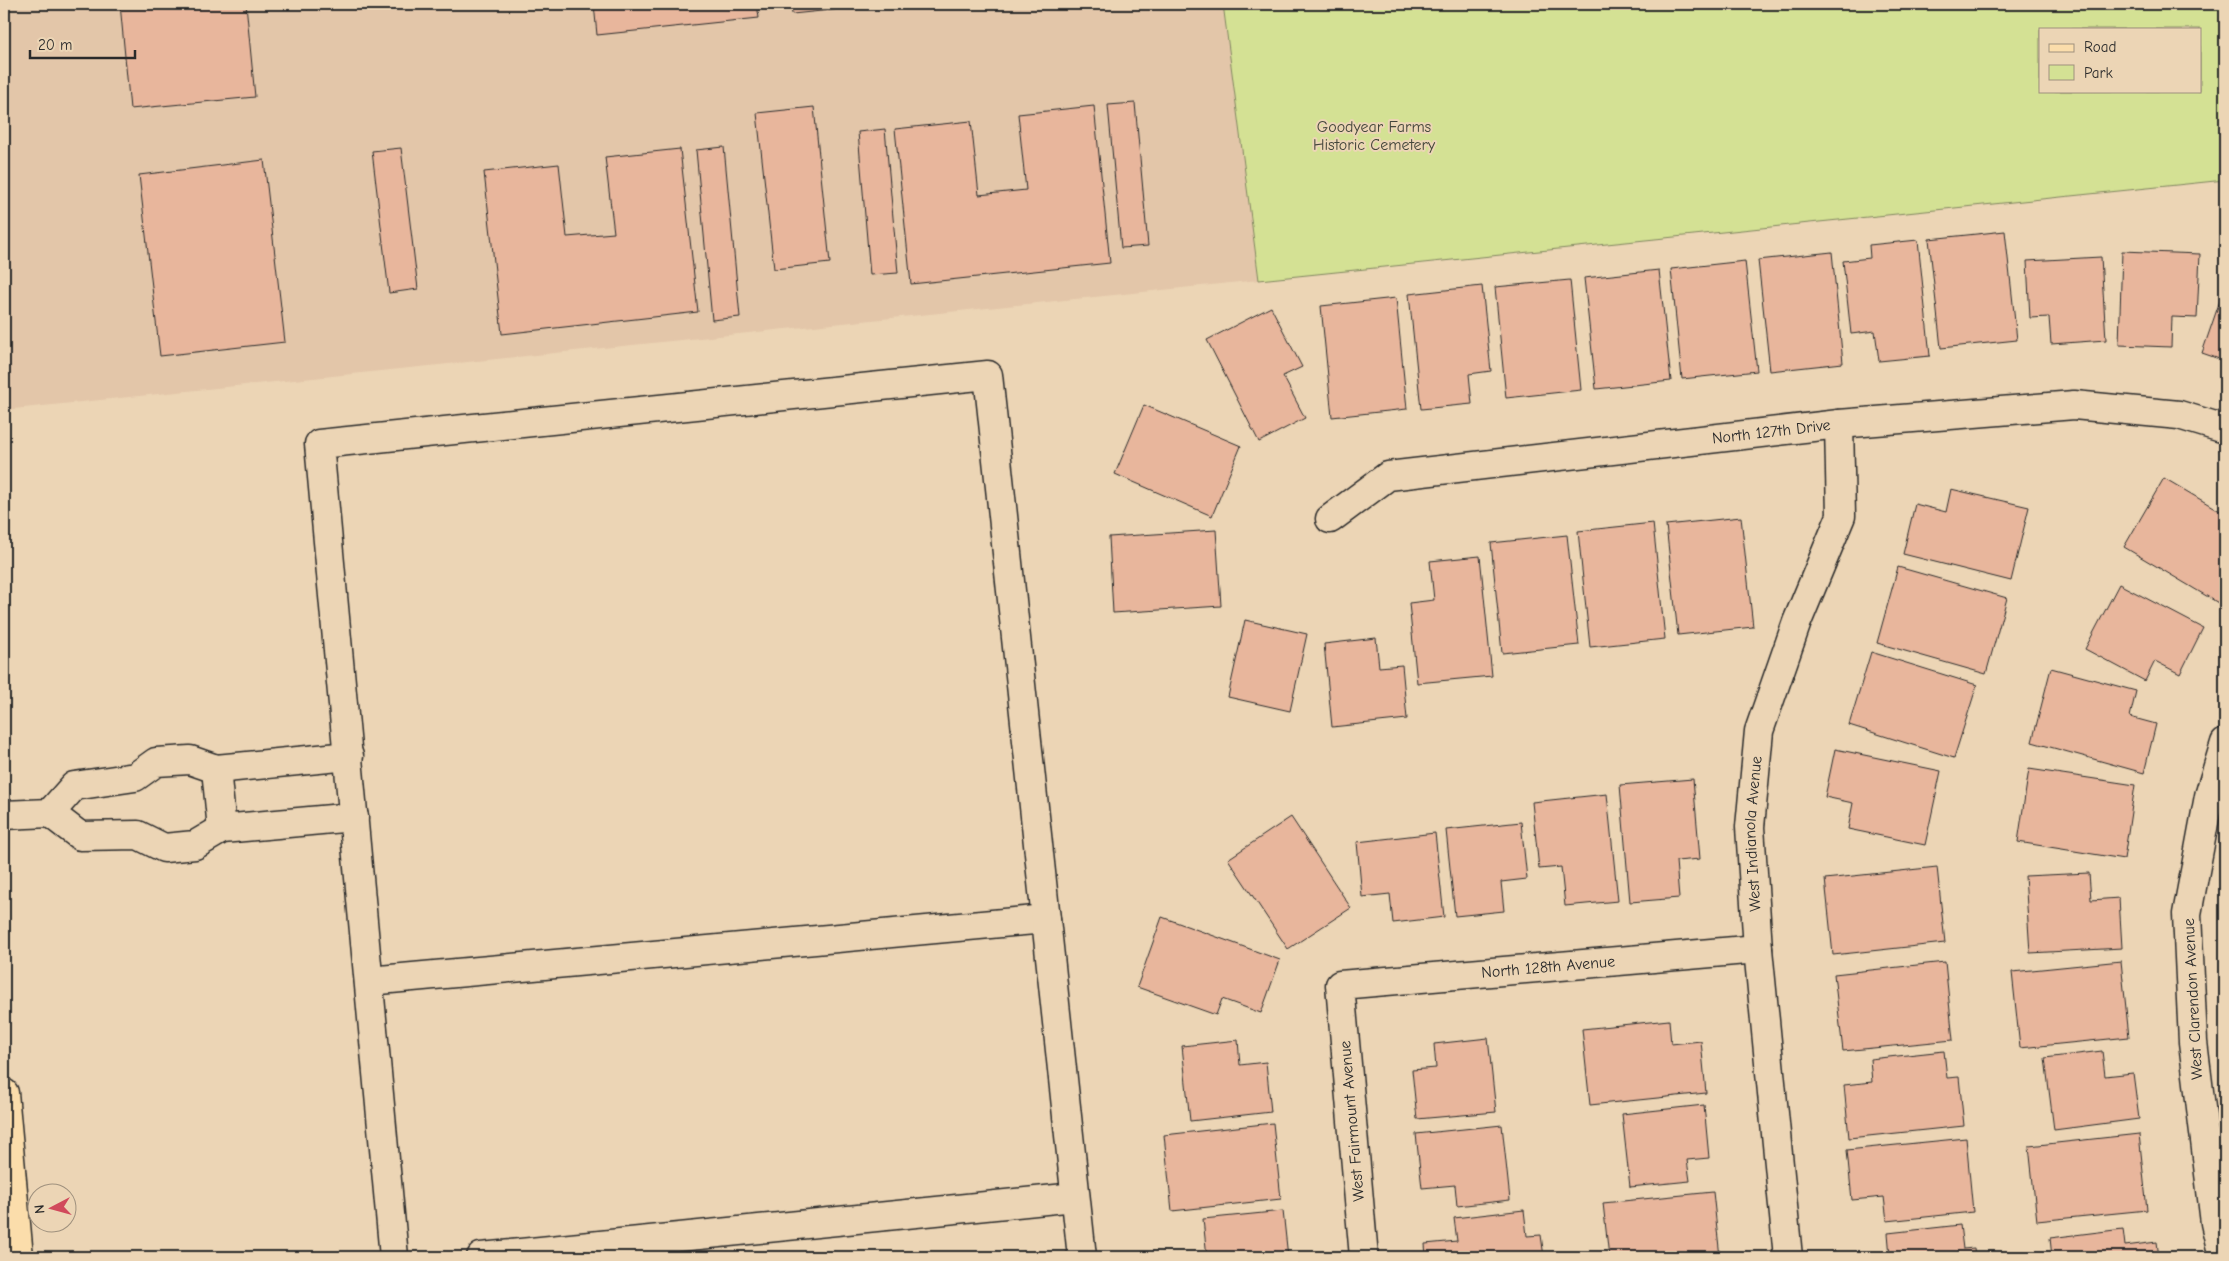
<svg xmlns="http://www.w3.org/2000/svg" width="2229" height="1261" viewBox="0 0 2229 1261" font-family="'Comic Neue',sans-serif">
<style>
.built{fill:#e3c6a9}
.green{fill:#d4e194;stroke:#808660;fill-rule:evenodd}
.building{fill:#e8b69c;stroke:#2b2b2b}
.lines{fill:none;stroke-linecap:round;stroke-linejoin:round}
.minor-casing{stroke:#2b2b2b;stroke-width:31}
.major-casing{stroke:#2b2b2b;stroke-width:31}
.minor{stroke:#ecd5b5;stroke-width:28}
.major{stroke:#fbddab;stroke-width:28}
.labels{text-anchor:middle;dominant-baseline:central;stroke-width:4;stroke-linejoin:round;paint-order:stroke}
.park-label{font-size:16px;fill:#44463b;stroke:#ecd5b5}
.street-label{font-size:16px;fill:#2b2b2b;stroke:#ecd5b5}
</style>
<rect width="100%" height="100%" fill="#ecd5b5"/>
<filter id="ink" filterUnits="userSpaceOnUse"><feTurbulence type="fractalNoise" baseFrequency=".02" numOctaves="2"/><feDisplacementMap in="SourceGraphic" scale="10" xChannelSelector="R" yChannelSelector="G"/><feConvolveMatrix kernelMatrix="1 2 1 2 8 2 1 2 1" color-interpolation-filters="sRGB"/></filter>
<g filter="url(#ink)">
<path class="built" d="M4,4H1223L1259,280L4,410Z"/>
<path class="green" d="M1223,4H2225V180L1259,280ZM2040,29H2200V91H2040Z"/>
<g class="building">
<path d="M120,4H246L255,97L130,109Z"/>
<path d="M594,4H757L759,18L597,35Z"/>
<path d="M791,4H891L792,14Z"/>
<path d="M1135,103L1148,246L1121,248L1108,105Z"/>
<path d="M1094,106L1110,263L911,284L895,129L971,121L979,195L1026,190L1018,114Z"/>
<path d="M814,107L830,263L774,269L757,113Z"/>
<path d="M885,129L898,273L870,275L858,132Z"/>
<path d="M724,147L740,317L712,320L696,150Z"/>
<path d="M401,148L418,289L389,293L372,151Z"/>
<path d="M680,149L698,312L502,334L484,172L559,164L567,237L614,233L605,157Z"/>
<path d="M264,160L285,342L160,356L139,175Z"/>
<path d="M2005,231L2017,340L1941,348L1929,239Z"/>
<path d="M1918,240L1930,356L1879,361L1875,331L1851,334L1843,261L1870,258L1869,245Z"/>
<path d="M2122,251L2200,254L2197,318L2172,317L2171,347L2119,345Z"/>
<path d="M1832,252L1843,363L1770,371L1758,260Z"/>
<path d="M2101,257L2106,340L2051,344L2049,317L2030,318L2027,261Z"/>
<path d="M1745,261L1757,371L1682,379L1671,269Z"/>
<path d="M1659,270L1671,381L1596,389L1584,278Z"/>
<path d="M1570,280L1581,390L1506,398L1495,287Z"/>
<path d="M1482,286L1491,371L1469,374L1472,404L1421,409L1409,294Z"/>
<path d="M2225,286V361L2202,353Z"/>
<path d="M1396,298L1407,409L1332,417L1321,306Z"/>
<path d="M1271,307L1302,367L1283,376L1305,418L1259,442L1207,340Z"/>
<path d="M1144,405L1241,446L1212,516L1115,474Z"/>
<path d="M2164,478L2225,514V607L2124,547Z"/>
<path d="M1951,489L2029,507L2011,581L1903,554L1915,504L1946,512Z"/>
<path d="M1741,517L1753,627L1678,635L1666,525Z"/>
<path d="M1653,523L1665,639L1590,647L1578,531Z"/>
<path d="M1216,530L1221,606L1113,613L1109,537Z"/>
<path d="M1567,535L1579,645L1502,653L1491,543Z"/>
<path d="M1480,556L1492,676L1417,683L1409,603L1434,600L1430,561Z"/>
<path d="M1898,567L2007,598L1986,674L1877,643Z"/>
<path d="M2119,584L2203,628L2180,674L2155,661L2145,681L2085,649Z"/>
<path d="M1245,620L1307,634L1290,711L1228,697Z"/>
<path d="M1376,638L1379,667L1402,665L1407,719L1332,727L1324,644Z"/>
<path d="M1871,652L1977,685L1954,758L1849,725Z"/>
<path d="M2051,668L2136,691L2130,717L2156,724L2144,773L2032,742Z"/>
<path d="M1835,749L1941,771L1925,845L1848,829L1853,803L1825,797Z"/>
<path d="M2029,769L2135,785L2124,859L2018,842Z"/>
<path d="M1693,779L1700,859L1676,861L1679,898L1630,902L1620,785Z"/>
<path d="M1607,794L1618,901L1565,906L1561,867L1539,869L1532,802Z"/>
<path d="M1291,817L1351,908L1288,949L1228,859Z"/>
<path d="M1521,822L1527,879L1501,882L1504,911L1455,916L1446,830Z"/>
<path d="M1435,833L1444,917L1393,923L1390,894L1362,897L1357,842Z"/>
<path d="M1937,867L1945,943L1833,955L1825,879Z"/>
<path d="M2089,873L2091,900L2119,898L2122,948L2030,953L2025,876Z"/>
<path d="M1162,917L1280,960L1261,1013L1222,999L1216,1015L1137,987Z"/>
<path d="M2121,961L2129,1037L2020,1048L2012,972Z"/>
<path d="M1945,962L1953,1040L1843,1051L1834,974Z"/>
<path d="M1669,1020L1671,1044L1701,1041L1706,1093L1590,1105L1582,1029Z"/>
<path d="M1488,1038L1496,1112L1417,1119L1412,1070L1436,1068L1434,1044Z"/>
<path d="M1238,1040L1240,1065L1266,1062L1271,1112L1190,1121L1182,1046Z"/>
<path d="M1944,1051L1947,1078L1959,1077L1964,1126L1849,1138L1844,1085L1872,1082L1870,1059Z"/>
<path d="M2102,1051L2105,1076L2133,1073L2139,1119L2054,1130L2045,1058Z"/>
<path d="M1704,1105L1709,1158L1687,1160L1690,1181L1630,1187L1622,1114Z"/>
<path d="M1273,1123L1281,1199L1172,1211L1164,1135Z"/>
<path d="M1502,1125L1510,1200L1457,1206L1455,1185L1422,1188L1416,1134Z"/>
<path d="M2139,1134L2147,1210L2037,1221L2029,1146Z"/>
<path d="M1966,1138L1973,1212L1887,1221L1884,1197L1852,1200L1847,1150Z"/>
<path d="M1713,1192L1720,1257H1609L1603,1203Z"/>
<path d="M1524,1210L1527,1236L1541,1235L1544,1257H1426L1425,1244L1457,1241L1454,1218Z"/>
<path d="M1283,1211L1288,1257H1207L1203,1219Z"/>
<path d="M1960,1225L1963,1249L1974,1248L1975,1257H1877L1890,1256L1888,1233Z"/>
<path d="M2123,1229L2125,1246L2157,1242L2159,1257H2052L2050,1238Z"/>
</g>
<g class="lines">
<defs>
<g id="minor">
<path id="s1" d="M1330,519L1388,476L1839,424L2074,405L2179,415L2225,429"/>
<path d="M349,756L216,769L190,760L156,762L135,777L74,786L50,813L80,836L138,835L164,848L195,845L222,829L354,817"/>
<path d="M216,769L222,829"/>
<path d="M4,815L50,813"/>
<path d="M369,981L1046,919"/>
<path d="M394,1257L319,444L988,375L1082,1257"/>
<path d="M481,1257L1075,1197"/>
<path id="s2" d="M1364,1257L1340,985L1758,949"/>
<path id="s3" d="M1788,1257L1758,949L1750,827L1759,731L1797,622L1841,516L1839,424"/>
<path d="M2223,1257L2215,1223L2193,1042L2187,914L2209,796L2225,743"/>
</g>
<path id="major" d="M4,1093L19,1257"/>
</defs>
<use href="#minor" class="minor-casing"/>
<use href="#major" class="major-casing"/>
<use href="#minor" class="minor"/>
<use href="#major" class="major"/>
</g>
</g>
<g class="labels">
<g class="park-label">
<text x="1374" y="127">Goodyear Farms<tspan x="1374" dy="18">Historic Cemetery</tspan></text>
</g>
<g class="street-label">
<text stroke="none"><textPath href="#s1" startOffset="458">North 127th Drive</textPath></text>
<text stroke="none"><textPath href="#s3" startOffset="425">West Indianola Avenue</textPath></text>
<text stroke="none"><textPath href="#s2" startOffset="482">North 128th Avenue</textPath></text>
<text transform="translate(2193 999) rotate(-93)">West Clarendon Avenue</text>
<text transform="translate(1352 1121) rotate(-95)">West Fairmount Avenue</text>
</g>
</g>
<rect width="2229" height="1261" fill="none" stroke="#ecd5b5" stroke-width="20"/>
<rect x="10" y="10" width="2209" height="1241" fill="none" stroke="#2b2b2b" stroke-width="2" filter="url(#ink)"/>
<rect x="2039" y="28" width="162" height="65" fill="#ecd5b5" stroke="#9f917e"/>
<rect x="2049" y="44" width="25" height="8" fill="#fbddab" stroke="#9f917e"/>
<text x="2084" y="52" font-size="15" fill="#2b2b2b">Road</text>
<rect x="2049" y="65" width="25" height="15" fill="#d4e194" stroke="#9f917e"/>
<text x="2084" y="78" font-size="15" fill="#2b2b2b">Park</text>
<g transform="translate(52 1208) rotate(264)"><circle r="24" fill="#ecd5b5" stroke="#9f917e"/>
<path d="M0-4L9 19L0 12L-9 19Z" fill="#d1495b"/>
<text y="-8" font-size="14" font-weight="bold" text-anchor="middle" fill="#2b2b2b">N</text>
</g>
<path d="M30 50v8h105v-8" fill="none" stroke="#2b2b2b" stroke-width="2.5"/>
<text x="38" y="50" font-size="15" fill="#2b2b2b" stroke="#ecd5b5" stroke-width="4" paint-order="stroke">20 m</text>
</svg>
